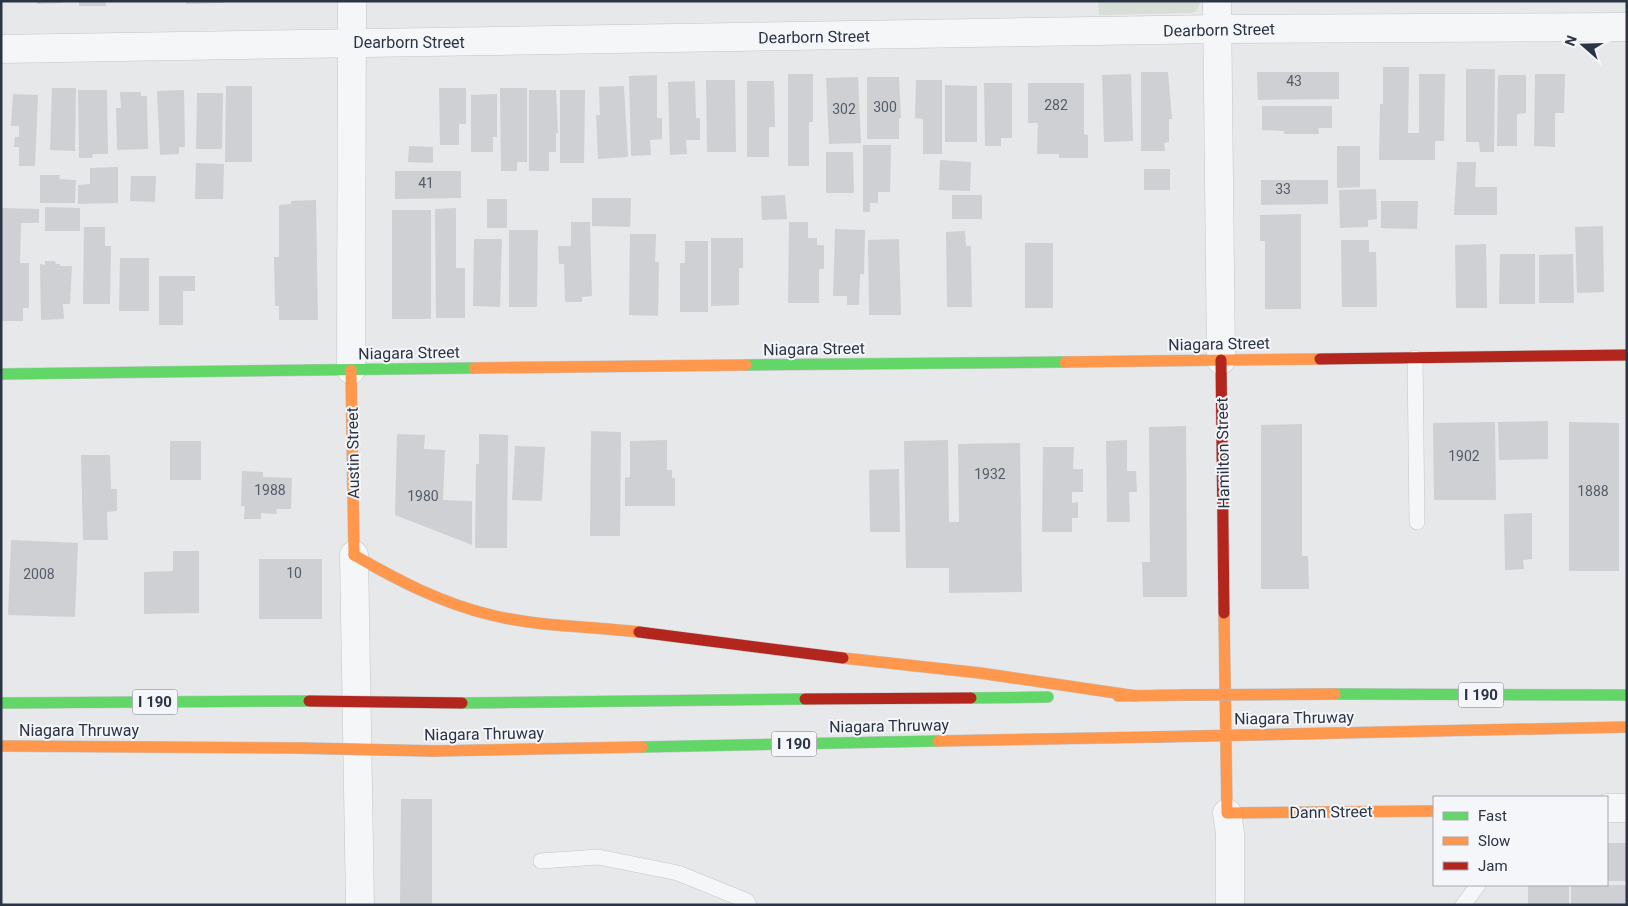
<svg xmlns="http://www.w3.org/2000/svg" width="1628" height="906" viewBox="0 0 1628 906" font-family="Roboto,sans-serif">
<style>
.green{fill:#d6ded6}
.building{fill:#ced0d3}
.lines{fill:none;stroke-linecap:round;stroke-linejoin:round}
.lane-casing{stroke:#c4c6c8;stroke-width:16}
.street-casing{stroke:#c4c6c8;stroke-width:29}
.fast-casing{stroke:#c4c6c8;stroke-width:12}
.slow-casing{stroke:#c4c6c8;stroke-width:12}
.jam-casing{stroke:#c4c6c8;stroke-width:12}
.lane{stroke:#f5f6f7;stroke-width:15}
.street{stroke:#f5f6f7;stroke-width:28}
.fast{stroke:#63d668;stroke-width:11}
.slow{stroke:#ff974d;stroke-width:11}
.jam{stroke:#b3261e;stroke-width:11}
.slow-bridge-casing{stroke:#b8bbbf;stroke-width:12;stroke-linecap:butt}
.jam-bridge-casing{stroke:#b8bbbf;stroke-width:12;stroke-linecap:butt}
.slow-bridge{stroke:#ff974d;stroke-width:11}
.jam-bridge{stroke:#b3261e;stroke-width:11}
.labels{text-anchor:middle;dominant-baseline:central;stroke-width:4;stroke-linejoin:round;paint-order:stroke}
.number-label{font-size:14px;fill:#545c69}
.shield{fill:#f4f6f9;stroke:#676e7b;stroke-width:1}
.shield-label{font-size:15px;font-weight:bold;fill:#2b3445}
.street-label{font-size:16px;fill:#2b3445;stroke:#f4f6f9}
</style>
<rect width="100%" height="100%" fill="#e6e8ea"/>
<path class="green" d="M1098,1H1201L1196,11L1191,13L1099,15Z"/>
<g class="building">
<path d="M37,1H62V3L37,4Z"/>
<rect x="79" y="1" width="27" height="5"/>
<path d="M186,1H224V3L186,4Z"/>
<path d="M1383,67H1409L1408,133H1419V74H1445L1444,141H1435V160H1379L1380,104H1383Z"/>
<path d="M1466,69H1495L1494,152H1480L1479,142H1466Z"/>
<path d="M1141,72H1168L1172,119H1169V142L1164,143L1165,151H1141Z"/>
<path d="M1257,72H1339V99L1258,100Z"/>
<path d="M788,74H813V122H809V166H788Z"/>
<path d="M1131,74L1133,141L1104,142L1102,75Z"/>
<path d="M1535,74H1565L1564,113H1555V147L1534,146Z"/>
<path d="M657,75V118H662V139L650,140L651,155L631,156L629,76Z"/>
<path d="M1498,75H1526V113L1517,114V146H1497Z"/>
<path d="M858,77L861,143L829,144L826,78Z"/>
<path d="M867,77H899L901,118H899V139H867Z"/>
<path d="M706,80H735L736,152H707Z"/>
<path d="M916,80H942V154H923V119L915,118Z"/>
<path d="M695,81L696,118H700V140H686L687,154L670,155L668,82Z"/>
<path d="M747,81H774L775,127H769V157H747Z"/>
<path d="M984,83H1012V138H1001V146H985Z"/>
<path d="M1028,83H1084V134L1088,135V158H1059V154H1037L1038,123H1028Z"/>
<path d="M945,85L977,86V142H945Z"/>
<path d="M226,86H252V162H225Z"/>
<path d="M624,86L628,157L598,159L596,115H600L599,87Z"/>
<path d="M52,88H76L75,151L50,150Z"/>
<path d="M439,88H466V124H459V145H440Z"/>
<path d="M500,88H527V162H517V171H501Z"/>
<path d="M78,90H107L108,154H93L92,158H79Z"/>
<path d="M184,90L185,147H179V154L160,155L157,91Z"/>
<path d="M529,90H556L558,133H556V152H549V171H529Z"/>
<path d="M560,90H585L584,163H560Z"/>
<path d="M120,92H141V96H147L148,149L117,150L116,108H121Z"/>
<path d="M197,93H223L222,149H196Z"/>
<path d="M13,94L38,95L35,166H19V147H14L15,137H19V126H11Z"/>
<path d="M497,94V137H493V152H471V95Z"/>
<path d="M1262,106H1332V128H1318L1319,134H1284V131L1262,130Z"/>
<path d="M863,145H891L890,192H878V203H870V212H863Z"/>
<path d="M409,146L433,147V163L408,162Z"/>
<path d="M1337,146H1360V187L1337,188Z"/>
<path d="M826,152H853L854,193H826Z"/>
<path d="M940,160L971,162L970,191L939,190Z"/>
<path d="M1457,162H1476L1475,187H1497V215H1454Z"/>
<path d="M196,163L224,164L223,199H195Z"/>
<path d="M118,167V203L78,204V185L90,184V168Z"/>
<rect x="1144" y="169" width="26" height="21"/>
<path d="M395,171H461V198L395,199Z"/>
<path d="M40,175H60L59,179L76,180L75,203H40Z"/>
<path d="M131,176H156L155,202L130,201Z"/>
<path d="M1261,180H1328V204L1261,205Z"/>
<path d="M1376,189L1377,219L1368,220V227L1340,228L1339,190Z"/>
<path d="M785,195L787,219L762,220L761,196Z"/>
<rect x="952" y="195" width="30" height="24"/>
<path d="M592,198H631L630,227L592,226Z"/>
<rect x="487" y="199" width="20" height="29"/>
<path d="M316,200L318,320H279V306H275L274,257H279V205L291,204V201Z"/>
<path d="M1381,201H1418L1417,229L1381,228Z"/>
<path d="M45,207L80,208V231H45Z"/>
<path d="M2,208L39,209V223H21L20,263H29V308H23V321H1Z"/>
<path d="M456,208V268H465V318H436L435,209Z"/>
<rect x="392" y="210" width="39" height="109"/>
<path d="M1301,214V309H1265V241H1260V215Z"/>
<path d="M571,222H590L592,296L582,297V302H565L564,264H559L558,246H571Z"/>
<path d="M789,222H808V238H817V245H824V269H819V303H788Z"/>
<path d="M1603,226L1604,292L1577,293L1575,227Z"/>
<path d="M84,227H105V246H111L110,304H83Z"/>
<path d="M835,229L865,230L864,274H860L859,305H847V296H833Z"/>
<path d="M509,230H538L537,307H509Z"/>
<path d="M965,231L966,246H971L972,307H947L946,232Z"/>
<path d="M630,234H656L655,262H659L658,316L629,315Z"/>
<path d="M711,238H743V268H739V305L711,306Z"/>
<path d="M474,239H502L500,307L473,306Z"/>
<path d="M899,239L901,315H869L868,240Z"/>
<path d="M1341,240H1369V252H1376L1377,307H1342Z"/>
<path d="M685,241H708V312H680V263H685Z"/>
<rect x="1025" y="243" width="28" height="65"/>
<path d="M1486,244L1487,308H1456L1455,245Z"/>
<path d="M1500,254H1535V304H1499Z"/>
<path d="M1573,254L1574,303H1539V255Z"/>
<path d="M120,258H149V311H119Z"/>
<path d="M45,261H55L56,264H60V266H72L70,304H63L64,319L41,320L40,264L45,265Z"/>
<path d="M159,276H195V291H183V325H159Z"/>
<path d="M1548,421V459L1499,460L1498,422Z"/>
<path d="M1495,422L1496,500H1434L1433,423Z"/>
<path d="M1569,422L1619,423V571H1569Z"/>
<path d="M1302,424V556H1308L1309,589H1261V425Z"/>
<path d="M1186,426L1187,597H1143L1142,562H1150L1149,427Z"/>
<path d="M591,431L621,432L620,536H590Z"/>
<path d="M397,434L425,435L424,449L445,450L443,500L472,501V545L395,515Z"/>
<path d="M479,434L508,435L507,548H475L476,464H479Z"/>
<path d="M667,440V470H672V478H675V506H625V478L630,477V441Z"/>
<path d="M948,440L949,522H959L958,444L1020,443L1022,592L949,593V568H906L904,441Z"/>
<path d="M1127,440V471H1136L1137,492H1129L1130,522H1107L1106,441Z"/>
<rect x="170" y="441" width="31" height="39"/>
<path d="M515,446L545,447L542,501L512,500Z"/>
<path d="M1043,447H1074L1073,469H1083V492H1072V503L1078,502V518H1072V532H1042Z"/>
<path d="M81,455H110L111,489H117V511L107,512L108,540H83Z"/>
<path d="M899,469L900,532H870L869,470Z"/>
<path d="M242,471L263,472V477L292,478L291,509H276L277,514L261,513V519H244L245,506H241Z"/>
<path d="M1532,513V559L1523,560L1524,569L1505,570L1504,514Z"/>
<path d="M11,540L78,543L75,617L8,615Z"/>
<path d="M173,551H199V613L144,614V572L173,571Z"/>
<rect x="259" y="559" width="63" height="60"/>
<path d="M401,799H432V905H400Z"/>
<rect x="1607" y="843" width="20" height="38"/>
<rect x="1528" y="885" width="41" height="20"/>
<path d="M1627,885V905H1571V886Z"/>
</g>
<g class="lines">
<defs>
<g id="lane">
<path d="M1415,358L1417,522"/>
<path d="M541,861L598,857L678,873L747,901L749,905"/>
<path d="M1463,905L1478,885"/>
</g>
<g id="street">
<path d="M1217,1L1221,360"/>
<path d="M1,49L1218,29L1627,27"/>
<path d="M351,370L352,1"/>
<path d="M354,555L360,905"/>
<path d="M1607,808H1627"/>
<path d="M1227,813L1230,833V905"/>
</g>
<g id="fast">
<path d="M746,365L1065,362"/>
<path d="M1,374L474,368"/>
<path d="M1335,694L1627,695"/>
<path d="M971,698L1048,697"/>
<path d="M1,703L309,701"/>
<path d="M462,703L805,699"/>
<path d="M642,747L938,741"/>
</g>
<g id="slow">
<path d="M1065,362L1320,359"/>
<path d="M474,368L746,365"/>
<path d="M351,370L354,555"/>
<path d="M354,555C397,580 441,603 491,615C539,627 590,626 639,632"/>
<path d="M1224,613L1227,813L1434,811"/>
<path d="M843,658L980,673L1136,696"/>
<path d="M1118,696L1182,695"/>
<path d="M1338,733L1627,727"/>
<path d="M938,741L1154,737"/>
<path d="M1,746L297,748"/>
<path d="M435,751L642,747"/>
</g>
<g id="jam">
<path d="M1320,359L1627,355"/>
<path d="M1221,360L1224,613"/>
<path d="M639,632L843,658"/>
<path d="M805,699L971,698"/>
</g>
</defs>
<use href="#lane" class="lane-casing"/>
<use href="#street" class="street-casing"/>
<use href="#fast" class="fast-casing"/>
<use href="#slow" class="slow-casing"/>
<use href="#jam" class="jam-casing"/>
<use href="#lane" class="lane"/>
<use href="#street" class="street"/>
<use href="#fast" class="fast"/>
<use href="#slow" class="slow"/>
<use href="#jam" class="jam"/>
<defs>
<g id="slow-bridge">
<path d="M1182,695L1335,694"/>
<path d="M1154,737L1338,733"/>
<path d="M297,748L435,751"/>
</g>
<path id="jam-bridge" d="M309,701L462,703"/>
</defs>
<use href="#slow-bridge" class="slow-bridge-casing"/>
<use href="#jam-bridge" class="jam-bridge-casing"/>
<use href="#slow-bridge" class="slow-bridge"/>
<use href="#jam-bridge" class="jam-bridge"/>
</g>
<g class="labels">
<g class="number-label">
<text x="1294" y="81">43</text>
<text x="1056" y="105">282</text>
<text x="885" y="107">300</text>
<text x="844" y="109">302</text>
<text x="426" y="183">41</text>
<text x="1283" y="189">33</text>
<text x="1464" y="456">1902</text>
<text x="990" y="474">1932</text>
<text x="270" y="490">1988</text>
<text x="1593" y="491">1888</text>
<text x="423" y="496">1980</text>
<text x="294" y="573">10</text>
<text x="39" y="574">2008</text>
</g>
<g class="shield">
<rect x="1458.5" y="682.5" width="45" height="25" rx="4"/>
<rect x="132.5" y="689.5" width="45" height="25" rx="4"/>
<rect x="771.5" y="731.5" width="45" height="25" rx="4"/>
</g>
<g class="shield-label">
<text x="1481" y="695">I 190</text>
<text x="155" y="702">I 190</text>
<text x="794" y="744">I 190</text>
</g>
<g class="street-label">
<text transform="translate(1219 30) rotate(-1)">Dearborn Street</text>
<text transform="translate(814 37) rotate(-1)">Dearborn Street</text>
<text x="409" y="42">Dearborn Street</text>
<text transform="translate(1219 344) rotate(-1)">Niagara Street</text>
<text transform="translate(814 349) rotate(-1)">Niagara Street</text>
<text transform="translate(409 353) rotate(-1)">Niagara Street</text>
<text transform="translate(353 453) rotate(-91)">Austin Street</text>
<text transform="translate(1223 453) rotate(-91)">Hamilton Street</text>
<text transform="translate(1294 718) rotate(-1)">Niagara Thruway</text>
<text transform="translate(889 726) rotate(-1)">Niagara Thruway</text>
<text x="79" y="730">Niagara Thruway</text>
<text transform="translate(484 734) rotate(-1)">Niagara Thruway</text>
<text transform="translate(1331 812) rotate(-1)">Dann Street</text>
</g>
</g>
<rect width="1628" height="906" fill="none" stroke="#2b3445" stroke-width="5"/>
<rect x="1433" y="796" width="175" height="90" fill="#f4f6f9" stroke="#a4a8b1"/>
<rect x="1443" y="812" width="25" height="8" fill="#63d668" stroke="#a4a8b1"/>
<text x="1478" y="821" font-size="15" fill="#2b3445">Fast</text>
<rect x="1443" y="837" width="25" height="8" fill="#ff974d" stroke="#a4a8b1"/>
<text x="1478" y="846" font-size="15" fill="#2b3445">Slow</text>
<rect x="1443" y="862" width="25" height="8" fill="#b3261e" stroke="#a4a8b1"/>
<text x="1478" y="871" font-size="15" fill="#2b3445">Jam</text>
<g transform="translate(1583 45) rotate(290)" stroke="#f4f6f9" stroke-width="4" paint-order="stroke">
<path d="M0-4L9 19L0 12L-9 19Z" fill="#2b3445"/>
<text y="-8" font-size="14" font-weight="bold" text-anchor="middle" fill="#2b3445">N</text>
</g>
</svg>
